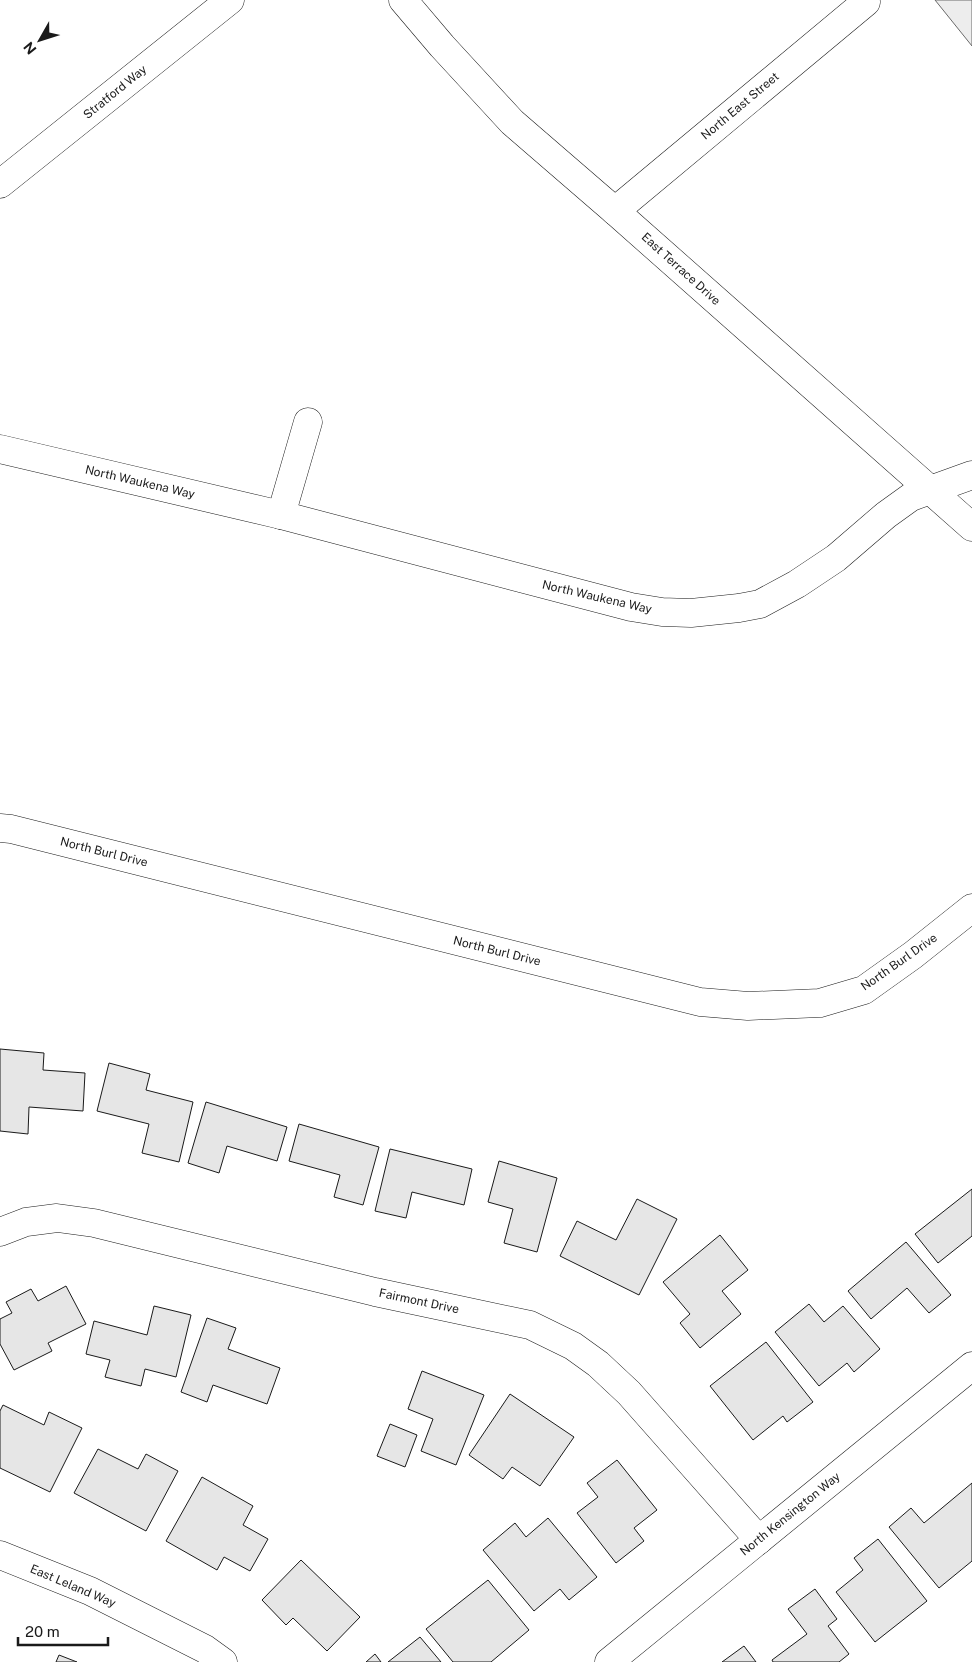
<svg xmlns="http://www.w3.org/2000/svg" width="972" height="1662" viewBox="0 0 972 1662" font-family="'Public Sans',sans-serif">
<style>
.built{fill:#ededed;stroke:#6a6a6a}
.building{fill:#e6e6e6;stroke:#1a1a1a}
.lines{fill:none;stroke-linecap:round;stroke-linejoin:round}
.minor-casing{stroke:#1a1a1a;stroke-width:29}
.tertiary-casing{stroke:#1a1a1a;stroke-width:29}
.minor{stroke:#fff;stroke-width:28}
.tertiary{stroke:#fff;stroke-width:28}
.labels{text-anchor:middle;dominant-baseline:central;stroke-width:4;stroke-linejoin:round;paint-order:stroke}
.street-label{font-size:12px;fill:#1a1a1a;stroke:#fff}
</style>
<rect width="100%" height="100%" fill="#fff"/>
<path class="built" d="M935,0H972V46Z"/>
<g class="building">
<path d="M0,1049L44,1053L43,1070L85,1073L83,1111L29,1107L28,1134L0,1131Z"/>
<path d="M109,1063L150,1074L146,1090L193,1102L179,1162L142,1153L149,1124L97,1111Z"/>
<path d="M206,1102L287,1127L277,1161L227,1146L219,1173L188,1163Z"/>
<path d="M299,1124L379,1147L363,1205L334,1197L340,1175L289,1161Z"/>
<path d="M390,1149L472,1169L464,1205L412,1192L406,1218L375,1211Z"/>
<path d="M499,1161L557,1178L537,1252L504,1243L513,1209L488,1202Z"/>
<path d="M972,1189V1236L938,1263L915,1234Z"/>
<path d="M637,1199L677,1219L639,1295L560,1256L577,1221L616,1240Z"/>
<path d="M720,1235L748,1270L722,1291L741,1314L700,1348L680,1323L690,1314L663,1282Z"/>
<path d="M906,1242L951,1295L929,1313L907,1288L871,1319L848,1291Z"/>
<path d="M66,1286L86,1324L48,1343L52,1351L14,1370L0,1344V1319L12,1313L6,1302L31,1289L38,1301Z"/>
<path d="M809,1304L824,1322L843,1306L880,1349L854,1372L847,1363L819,1386L775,1332Z"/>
<path d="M154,1306L191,1315L176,1377L145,1369L141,1386L105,1377L110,1360L86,1354L94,1321L147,1335Z"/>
<path d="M207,1318L236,1328L228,1349L280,1368L267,1404L213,1385L207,1402L181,1392Z"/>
<path d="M766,1342L813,1402L787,1422L783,1416L753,1440L710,1386Z"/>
<path d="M422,1371L484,1395L456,1465L421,1451L433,1419L408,1409Z"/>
<path d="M510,1394L574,1437L540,1486L512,1467L503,1479L469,1455Z"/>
<path d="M3,1405L44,1425L49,1412L82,1428L50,1492L0,1468V1411Z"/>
<path d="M390,1424L417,1435L405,1467L377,1456Z"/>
<path d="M98,1449L138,1469L146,1454L178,1471L146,1531L74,1493Z"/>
<path d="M617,1460L657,1510L634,1528L644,1541L616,1563L577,1513L598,1497L587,1483Z"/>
<path d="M202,1477L253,1506L243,1525L268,1539L250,1571L224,1557L217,1570L166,1541Z"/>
<path d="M972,1483V1561L939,1588L889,1527L911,1508L924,1523Z"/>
<path d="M548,1518L597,1577L569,1600L560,1589L534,1611L483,1550L515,1523L526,1537Z"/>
<path d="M878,1539L927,1601L875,1642L836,1592L863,1570L854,1558Z"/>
<path d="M301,1560L360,1617L327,1651L293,1618L286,1625L262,1600Z"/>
<path d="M488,1580L529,1630L491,1662H453L426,1629Z"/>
<path d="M815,1589L837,1619L828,1626L849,1654L839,1662H773L772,1660L807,1634L788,1609Z"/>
<path d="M420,1637L441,1662H388Z"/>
<path d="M744,1646L756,1662H722Z"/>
<path d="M375,1654L381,1662H366Z"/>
<path d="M59,1655L77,1662H56Z"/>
</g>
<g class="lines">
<defs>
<g id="minor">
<path d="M0,184L230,0"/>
<path d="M615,211L866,2"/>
<path d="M0,449L281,515L631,607L662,612L691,613L739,608L760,604L797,584L836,558L886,515L911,497L972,475"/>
<path d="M281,515L308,422"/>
<path d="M0,828L11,829L700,1002L748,1006L820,1003L864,990L913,955L972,908"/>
</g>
<g id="tertiary">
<path d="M403,0L442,46L512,122L615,211L972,527"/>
<path d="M0,1232L26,1222L57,1218L94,1223L375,1292L530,1325L573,1346L598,1364L629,1393L759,1540"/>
<path d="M0,1555L90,1591L205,1649L223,1662"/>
<path d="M609,1662L972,1366"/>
</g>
</defs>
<use href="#minor" class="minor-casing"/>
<use href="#tertiary" class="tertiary-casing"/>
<use href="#minor" class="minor"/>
<use href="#tertiary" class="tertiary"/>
</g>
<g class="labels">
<g class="street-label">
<text transform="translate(115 92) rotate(-39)">Stratford Way</text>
<text transform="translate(740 106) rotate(-40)">North East Street</text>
<text transform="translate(681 269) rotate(42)">East Terrace Drive</text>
<text transform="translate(140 482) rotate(13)">North Waukena Way</text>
<text transform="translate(597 597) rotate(13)">North Waukena Way</text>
<text transform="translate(104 852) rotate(14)">North Burl Drive</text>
<text transform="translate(497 951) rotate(14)">North Burl Drive</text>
<text transform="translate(899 962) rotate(-35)">North Burl Drive</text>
<text transform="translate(419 1301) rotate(12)">Fairmont Drive</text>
<text transform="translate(790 1514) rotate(-39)">North Kensington Way</text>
<text transform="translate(73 1586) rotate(23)">East Leland Way</text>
</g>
</g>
<g transform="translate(40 40) rotate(231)" stroke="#ffffff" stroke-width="4" paint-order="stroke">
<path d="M0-4L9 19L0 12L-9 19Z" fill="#1a1a1a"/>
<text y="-8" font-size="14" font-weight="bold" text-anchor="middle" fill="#1a1a1a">N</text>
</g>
<path d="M18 1637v8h90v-8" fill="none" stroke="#1a1a1a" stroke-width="2.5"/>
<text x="25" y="1637" font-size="15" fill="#1a1a1a" stroke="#ffffff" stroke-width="4" paint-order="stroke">20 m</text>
</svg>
